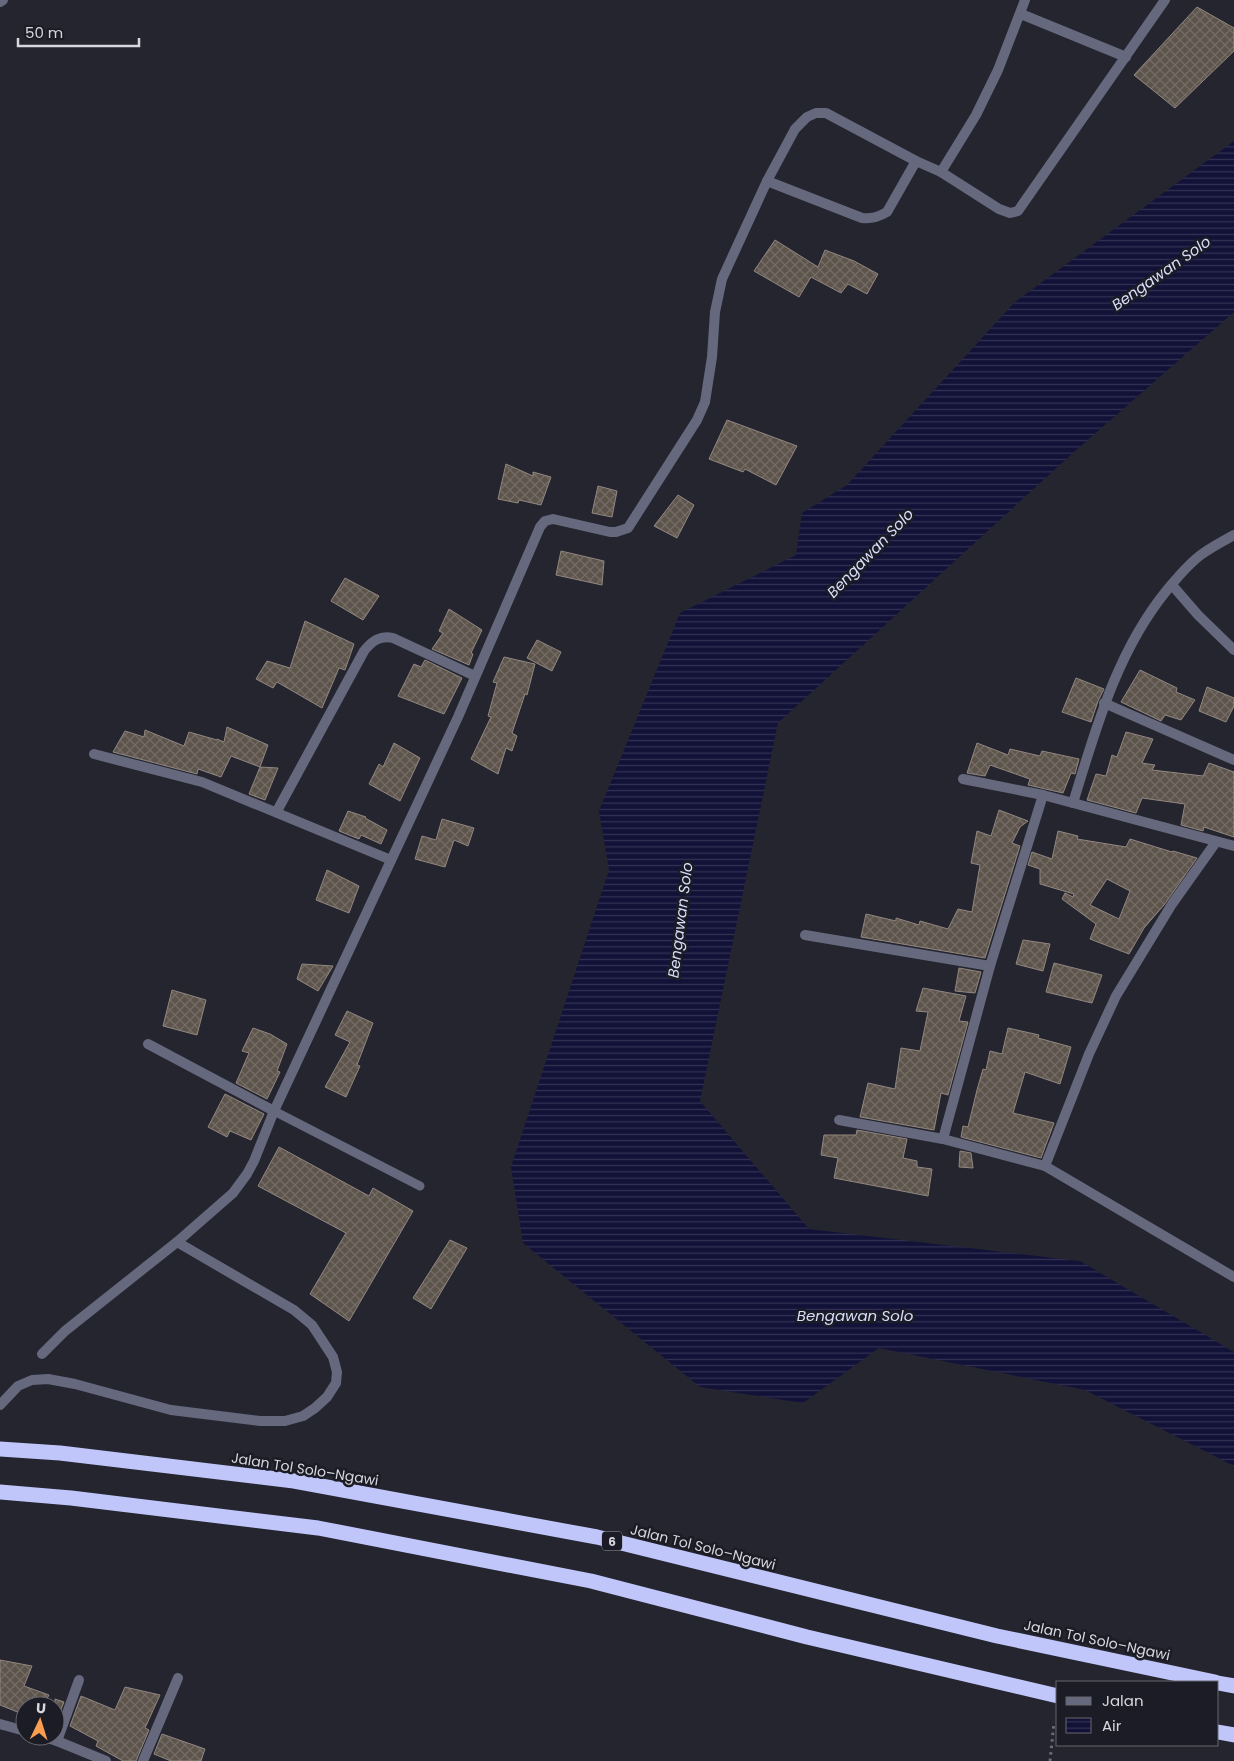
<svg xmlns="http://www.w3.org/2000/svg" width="1234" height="1761" viewBox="0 0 1234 1761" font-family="Poppins,sans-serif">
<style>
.water{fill:url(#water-rules)}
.building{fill:url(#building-cross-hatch);stroke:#928780;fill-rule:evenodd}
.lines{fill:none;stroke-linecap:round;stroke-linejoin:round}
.path{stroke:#6c6d76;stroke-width:3;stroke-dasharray:2.5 4;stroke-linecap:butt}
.lane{stroke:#66697e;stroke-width:9}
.street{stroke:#66697e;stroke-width:10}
.highway{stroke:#c0c6fa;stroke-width:15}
.labels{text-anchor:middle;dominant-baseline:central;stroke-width:5;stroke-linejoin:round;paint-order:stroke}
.shield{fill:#1b1c25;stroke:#9fa0a6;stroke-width:1}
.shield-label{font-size:12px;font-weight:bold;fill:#d7d8de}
.street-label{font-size:14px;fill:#d7d8de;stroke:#1b1c25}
.water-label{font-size:15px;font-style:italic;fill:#dadefc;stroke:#1b1c25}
</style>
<defs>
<pattern id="water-rules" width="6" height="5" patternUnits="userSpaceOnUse" patternTransform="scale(1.25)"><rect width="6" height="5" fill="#121137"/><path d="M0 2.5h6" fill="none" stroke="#343354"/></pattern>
<pattern id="building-cross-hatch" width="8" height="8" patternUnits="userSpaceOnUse" patternTransform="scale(1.25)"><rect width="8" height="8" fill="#5d544c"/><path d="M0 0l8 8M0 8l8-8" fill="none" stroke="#746c65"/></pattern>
</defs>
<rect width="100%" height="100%" fill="#24252f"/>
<path class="water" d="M1234,141V312L1074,452L778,723L700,1101L809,1229L1080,1261L1234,1352V1466L1085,1390L879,1348L803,1403L700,1387L523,1243L511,1167L609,870L599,811L680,613L796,555L802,513L847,485L1015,302Z"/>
<g class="building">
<path d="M1197,7L1234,28V51L1175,108L1134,75Z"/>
<path d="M775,240L818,267L825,250L854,261L878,274L867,294L848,284L841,293L811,277L799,297L754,271Z"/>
<path d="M727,420L797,446L776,485L745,469L743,472L709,459Z"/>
<path d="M506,464L533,476V472L551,477L541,505L519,500L518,503L498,499Z"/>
<path d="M598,486L617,491L612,517L592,513Z"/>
<path d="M678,495L694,505L677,538L654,526Z"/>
<path d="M561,551L604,561L602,585L556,575Z"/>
<path d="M345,578L379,596L363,620L331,601Z"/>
<path d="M449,609L482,630L471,653L473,654L469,665L432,649L443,633L439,631Z"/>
<path d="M305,621L354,644L345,670L339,668L322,708L277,682L273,688L256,679L267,661L290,668Z"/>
<path d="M537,640L561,652L552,671L527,658Z"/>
<path d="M504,657L535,664L527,695L525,694L512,733L517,736L512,751L506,748L498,774L471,759L491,717L488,716L497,683L493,682Z"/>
<path d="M425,660L462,678L444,714L398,696L414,664L421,667Z"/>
<path d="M1140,670L1177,688L1176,692L1195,700L1181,720L1165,715L1161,721L1121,702Z"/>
<path d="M1076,678L1104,689L1098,701L1091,722L1062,712Z"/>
<path d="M1207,687L1234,698V706L1226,722L1199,711Z"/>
<path d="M227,727L268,745L260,767L231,756L221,777L198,769L197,774L113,752L125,731L144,737L145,730L184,746L189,732L217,740V739L224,742Z"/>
<path d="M1126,732L1153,739L1142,763L1155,765L1152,770L1203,776L1209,763L1234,772V837L1204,827L1203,831L1181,825L1185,804L1142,798L1136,813L1087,800L1096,774L1106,776L1112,755L1117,757Z"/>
<path d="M394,743L420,758L400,801L369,784L379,764L383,767Z"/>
<path d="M977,743L1008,755L1010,749L1040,756L1042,751L1079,759L1075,774L1071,773L1063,793L1028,785L1030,779L990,765L985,776L967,773Z"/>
<path d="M260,767L278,768L265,800L249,794Z"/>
<path d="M999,810L1028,821L1020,827L1012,843L1020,846L985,958L861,937L866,914L896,921V918L919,925L920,921L948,929L958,909L972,912L980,865L971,863L977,831L991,836Z"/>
<path d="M348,811L366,817L365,818L387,830L381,844L361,835L359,839L339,831Z"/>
<path d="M442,819L474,828L468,846L454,840L445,867L415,859L422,836L436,840Z"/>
<path d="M1058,831L1078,836L1077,839L1126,847L1130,839L1172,852L1173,851L1197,858L1164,905L1144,928L1129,954L1090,939L1096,924L1062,899L1065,893L1073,897L1074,894L1040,884V869L1028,865L1032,852L1052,859ZM1107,879L1130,891L1119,919L1090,905Z"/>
<path d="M327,870L359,886L349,913L316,900Z"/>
<path d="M1023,940L1050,944L1043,971L1016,964Z"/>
<path d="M1054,963L1102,975L1092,1003L1046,992Z"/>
<path d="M302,964L333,966L318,991L297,979Z"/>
<path d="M959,968L981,972L975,993L955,991Z"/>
<path d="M923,988L966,996L959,1021L968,1022L948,1095L941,1093L934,1130L860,1117L868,1083L895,1089L901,1048L920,1051L928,1012L916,1011Z"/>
<path d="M172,990L206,1000L197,1035L163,1026Z"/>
<path d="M347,1011L373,1023L357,1065L360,1066L346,1097L325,1087L350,1042L335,1035Z"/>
<path d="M253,1028L270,1034L287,1044L277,1071L280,1072L267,1099L236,1083L249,1053L242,1051Z"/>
<path d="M1008,1028L1039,1035L1038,1038L1071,1047L1060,1084L1025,1072L1013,1113L1054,1123L1041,1158L961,1137L963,1126L968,1127L977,1090L983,1069L986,1070L990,1051L1002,1054Z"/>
<path d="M225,1094L264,1114L251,1140L230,1131L227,1137L208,1127Z"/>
<path d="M857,1130L907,1139L903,1158L917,1161V1167L932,1169L928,1196L834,1178L838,1158L821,1155L824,1135H856Z"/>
<path d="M279,1147L369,1196L373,1188L413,1211L349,1321L310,1294L346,1233L258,1186Z"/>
<path d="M960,1151L971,1153L973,1168L959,1167Z"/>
<path d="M450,1240L467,1248L431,1309L413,1298Z"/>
<path d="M0,1660L32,1666L24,1686L49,1695L43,1706H25V1715L0,1705Z"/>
<path d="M125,1687L160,1695L145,1728L149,1730L136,1761H123L96,1746L98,1741L70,1726L81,1696L115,1710Z"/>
<path d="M55,1699L64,1702L57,1719L55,1718Z"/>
<path d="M162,1734L205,1749L201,1761H171L154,1754Z"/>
</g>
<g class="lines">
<path class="path" d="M1050,1761L1054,1722"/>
<path class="lane" d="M274,1111L420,1186"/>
<g class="street">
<path d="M0,2L3,0"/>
<path d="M1021,14L1126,57"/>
<path d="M941,172L999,209L1010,213L1018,211L1165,0"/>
<path d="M767,181L862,218C872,219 878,217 887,212L916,161"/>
<path d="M1172,585L1198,615L1234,650"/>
<path d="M1104,703L1234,760"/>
<path d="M94,754L202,782L391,860"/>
<path d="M963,779L1043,795L1234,846"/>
<path d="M1073,803C1096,728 1117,651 1167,590C1178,577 1188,564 1202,554C1212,547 1223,541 1234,535"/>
<path d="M277,811L364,651C372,641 380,635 393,638L475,676"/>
<path d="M805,935L990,966"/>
<path d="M148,1044L274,1111"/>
<path d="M839,1120L943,1139L1045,1166L1234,1277"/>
<path d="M943,1139L990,966L1043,795"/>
<path d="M1045,1166L1089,1054L1116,996L1172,904L1216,842"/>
<path d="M42,1354L65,1331L177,1242L233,1193L247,1174L254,1161L274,1111L458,717L540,527L545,521L553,519L610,532H616L628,528L697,420L705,402L712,357L715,312L722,279L767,181L795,129L807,117L816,113H826L916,161L941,172L976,115L998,70L1025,0"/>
<path d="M0,1405L18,1386L32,1380L48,1379L75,1384L171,1410L260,1421H285L303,1416L315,1408L327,1397L336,1383L337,1372L333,1357L312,1325L294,1310L177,1242"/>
<path d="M0,1724L25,1731"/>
<path d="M41,1736L57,1741L106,1761"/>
<path d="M57,1741L79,1680"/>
<path d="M143,1761L178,1678"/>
</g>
<g class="highway">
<path d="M0,1449L60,1453L294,1481L597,1537L997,1636L1215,1682"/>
<path d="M0,1492L71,1498L318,1528L591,1581L807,1637L1058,1696"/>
<path d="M1218,1683L1234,1686"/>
<path d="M1218,1732L1234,1735"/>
</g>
</g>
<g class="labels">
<rect class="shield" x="602" y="1531.5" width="20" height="19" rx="4"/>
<g class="shield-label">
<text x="612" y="1541">6</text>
</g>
<g class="street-label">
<text transform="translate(305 1469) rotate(9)">Jalan Tol Solo–Ngawi</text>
<text transform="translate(703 1547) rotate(14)">Jalan Tol Solo–Ngawi</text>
<text transform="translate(1097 1640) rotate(12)">Jalan Tol Solo–Ngawi</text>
</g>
<g class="water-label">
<text transform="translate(1161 273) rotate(-35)">Bengawan Solo</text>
<text transform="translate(870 553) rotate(-46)">Bengawan Solo</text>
<text transform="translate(680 920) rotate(-83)">Bengawan Solo</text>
<text x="855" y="1315">Bengawan Solo</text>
</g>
</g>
<rect x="1056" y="1681" width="162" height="65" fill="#1b1c25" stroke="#66676f"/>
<rect x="1066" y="1697" width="25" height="8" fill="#66697e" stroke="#66676f"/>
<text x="1102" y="1706" font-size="15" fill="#d7d8de">Jalan</text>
<rect x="1066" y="1718" width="25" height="15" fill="url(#water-rules)" stroke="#66676f"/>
<text x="1102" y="1731" font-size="15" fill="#d7d8de">Air</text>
<g transform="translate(40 1721) rotate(4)"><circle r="24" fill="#1b1c25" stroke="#66676f"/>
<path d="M0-4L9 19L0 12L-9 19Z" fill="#fb9e51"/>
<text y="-8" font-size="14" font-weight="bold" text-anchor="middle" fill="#d7d8de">U</text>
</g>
<path d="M18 38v8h121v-8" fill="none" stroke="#d7d8de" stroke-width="2.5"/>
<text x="25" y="38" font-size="15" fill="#d7d8de" stroke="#1b1c25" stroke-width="4" paint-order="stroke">50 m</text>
</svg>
